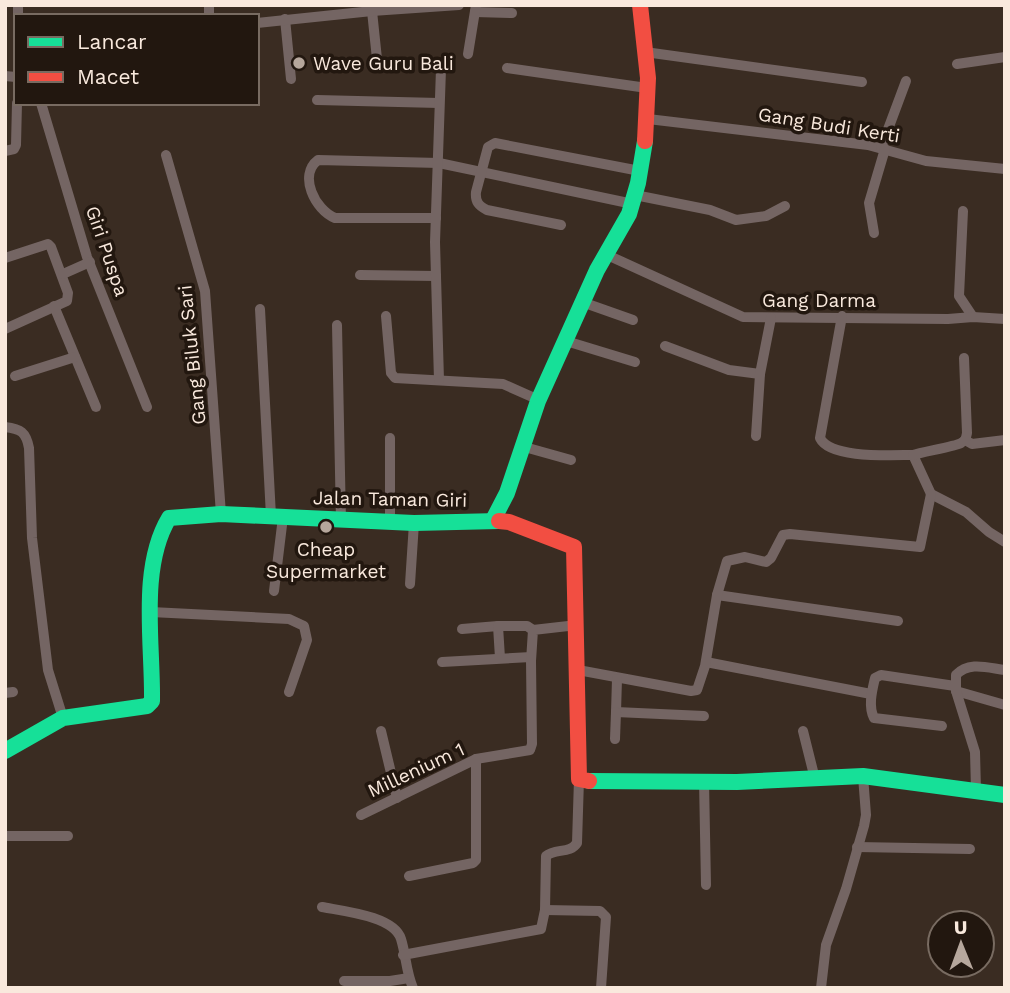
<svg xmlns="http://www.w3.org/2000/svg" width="1010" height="993" viewBox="0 0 1010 993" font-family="'Work Sans',sans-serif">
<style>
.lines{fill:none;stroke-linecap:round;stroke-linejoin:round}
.street{stroke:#746563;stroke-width:10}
.fast{stroke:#16e098;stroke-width:16}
.jam{stroke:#f24e42;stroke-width:16}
.poi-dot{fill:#b6a79c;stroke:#22170f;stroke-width:2.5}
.labels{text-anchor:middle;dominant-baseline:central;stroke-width:7;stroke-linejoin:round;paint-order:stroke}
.poi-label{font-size:19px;fill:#f9e9dd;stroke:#22170f;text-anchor:start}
.street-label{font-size:19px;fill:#f9e9dd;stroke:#22170f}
</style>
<rect width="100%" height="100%" fill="#3a2c22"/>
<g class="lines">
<g class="street">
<path d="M18,5V16"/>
<path d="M372,11L377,59"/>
<path d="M475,12L512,13"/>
<path d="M209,16V5"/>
<path d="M285,19L291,79"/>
<path d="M257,23L372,11L459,5"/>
<path d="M645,52L862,82"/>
<path d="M468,54L476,5"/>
<path d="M957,64L1005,57"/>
<path d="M507,68L647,88"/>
<path d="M5,76L16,77"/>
<path d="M317,100L439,103"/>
<path d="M41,103L87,257L147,407"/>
<path d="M648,119L868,145L926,161L1005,169"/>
<path d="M881,148L906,81"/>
<path d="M5,151L14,149L16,145L17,103"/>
<path d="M166,155L205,291L221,514"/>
<path d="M635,195L710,210L736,220L766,216L785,206"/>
<path d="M963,211L959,296L973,317"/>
<path d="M436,218H335C315,210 298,175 318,160L439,163L633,204"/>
<path d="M561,225L487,210C479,206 475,202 476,192L488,147L495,143L640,171"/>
<path d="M874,233L869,203L885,149"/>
<path d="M605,254L743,317L948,319L973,317L1005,319"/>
<path d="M5,258L48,244L51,247L68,293L67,301L5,329"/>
<path d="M63,274L90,262"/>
<path d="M360,275L436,276"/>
<path d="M582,302L633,320"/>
<path d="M54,306L96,407"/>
<path d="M260,309L271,516"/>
<path d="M386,316L391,373L395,378L503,384L539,400"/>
<path d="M842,316L820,438C830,459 892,455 913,455L931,494L966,512L989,532L1005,542"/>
<path d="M337,325L341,521"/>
<path d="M566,341L635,362"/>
<path d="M665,346L729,370L760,374"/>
<path d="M15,376L75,357"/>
<path d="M439,380L435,242L441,69"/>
<path d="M5,427C21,429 26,432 29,448L32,538L48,670L63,718"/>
<path d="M756,436L760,374L771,318"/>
<path d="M965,440L972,444L1005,440"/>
<path d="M521,446L571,460"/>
<path d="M913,455C922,452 957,446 961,443C966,440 966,438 967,433L964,358"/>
<path d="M390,522V438"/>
<path d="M410,584L414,523"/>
<path d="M274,591L283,517"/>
<path d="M717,595L898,621"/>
<path d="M151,612L289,619L304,626L307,640L289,692"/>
<path d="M462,629L498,626"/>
<path d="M500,658L498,626H527L533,630"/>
<path d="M442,662L531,657"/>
<path d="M706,662L871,694"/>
<path d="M578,670L691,691L697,690L705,666L717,595L727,561L745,557L766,562L771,558L783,535L790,534L920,547L931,494"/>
<path d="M617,679L616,712L704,716"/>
<path d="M956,691L1005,705"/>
<path d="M5,693L13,692"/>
<path d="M942,726L874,718C868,706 872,691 875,678L881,675L955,686"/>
<path d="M381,731L397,798"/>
<path d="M803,731L815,779"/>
<path d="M615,739L616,712"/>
<path d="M704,781L706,885"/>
<path d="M976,790L975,752L956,691V675C969,661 988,668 1005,670"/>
<path d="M361,815L476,759L530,750L532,744L531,661L533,630L577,625"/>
<path d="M5,836H68"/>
<path d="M857,847L970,849"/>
<path d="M409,876L473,863L476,860V759"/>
<path d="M322,907C342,911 394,916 401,939C406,955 406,972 413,988"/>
<path d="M545,910L600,911L606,917L601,988"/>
<path d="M403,955L541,929L545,910L546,856C555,848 570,854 577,843L579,779"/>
<path d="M344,981H390L409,978"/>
<path d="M821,988L826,945L846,889L864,826L866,815L863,776"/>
</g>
<g class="fast">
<path d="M493,520L507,493L538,401L597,270L629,214L638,183L645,141"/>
<path d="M5,751L63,718L147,706L152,701C153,644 139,568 169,518L221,514L414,523L499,521"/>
<path d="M589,781L737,782L863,776L1005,795"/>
</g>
<g class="jam">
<path d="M640,5L648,78L645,141"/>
<path d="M499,521L509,522L574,547L579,779L589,781"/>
</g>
</g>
<g class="poi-dot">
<circle cx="299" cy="63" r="7"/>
<circle cx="326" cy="527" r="7"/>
</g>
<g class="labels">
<g class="poi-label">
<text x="313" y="63">Wave Guru Bali</text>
<text x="326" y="549" text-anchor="middle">Cheap<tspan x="326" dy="22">Supermarket</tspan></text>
</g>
<g class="street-label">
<text transform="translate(829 125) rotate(9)">Gang Budi Kerti</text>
<text transform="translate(107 251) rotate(71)">Giri Puspa</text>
<text x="819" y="300">Gang Darma</text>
<text transform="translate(192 355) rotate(-96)">Gang Biluk Sari</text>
<text transform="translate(390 499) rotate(1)">Jalan Taman Giri</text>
<text transform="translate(416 770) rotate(-25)">Millenium 1</text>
</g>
</g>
<rect width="1010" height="993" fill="none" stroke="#f9e9dd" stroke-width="14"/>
<rect x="14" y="14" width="245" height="91" fill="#22170f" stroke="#786b61" stroke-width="2"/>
<rect x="28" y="37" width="35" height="10" fill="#16e098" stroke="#786b61" stroke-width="2"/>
<text x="77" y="49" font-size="21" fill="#f9e9dd">Lancar</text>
<rect x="28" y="72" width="35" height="10" fill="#f24e42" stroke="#786b61" stroke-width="2"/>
<text x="77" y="84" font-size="21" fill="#f9e9dd">Macet</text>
<g transform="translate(961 944) rotate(359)"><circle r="33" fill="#22170f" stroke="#786b61" stroke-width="2"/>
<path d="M0-5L12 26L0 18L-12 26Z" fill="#b6a79c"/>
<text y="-10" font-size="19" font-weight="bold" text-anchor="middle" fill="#f9e9dd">U</text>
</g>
</svg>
